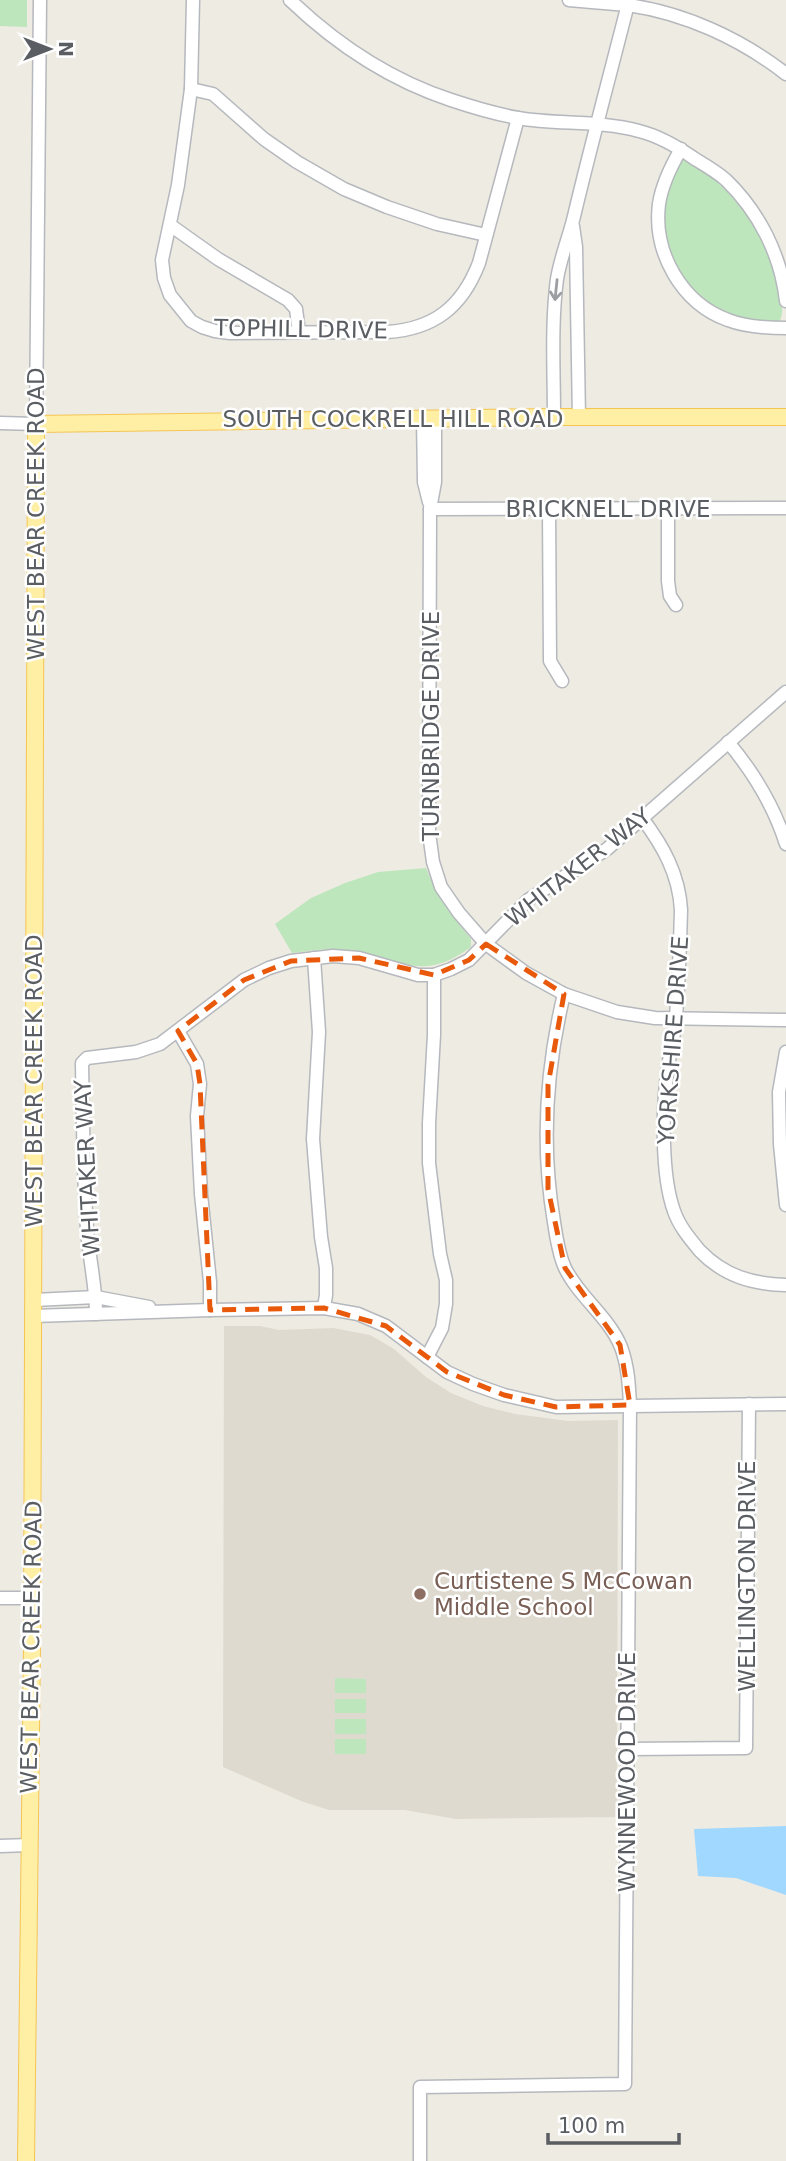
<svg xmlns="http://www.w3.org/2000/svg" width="786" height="2161" viewBox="0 0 786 2161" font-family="'DejaVu Sans',sans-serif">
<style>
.education{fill:#dedad0}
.green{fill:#bee6bd}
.water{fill:#a0d8ff}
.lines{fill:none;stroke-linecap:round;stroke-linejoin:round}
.minor-casing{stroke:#b5b8bd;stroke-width:15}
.major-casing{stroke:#f5c553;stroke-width:18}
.minor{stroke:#fff;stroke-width:12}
.major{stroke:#ffefa5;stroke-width:16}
.oneway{stroke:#9c9ea1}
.marked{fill:none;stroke:#e8590c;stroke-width:5;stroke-dasharray:14 9;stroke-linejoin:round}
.education-dot{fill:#8d6e63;stroke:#fff;stroke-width:2.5}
.labels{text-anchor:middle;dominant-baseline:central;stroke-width:5;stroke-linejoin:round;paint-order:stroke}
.street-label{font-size:23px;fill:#5a5e63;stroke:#fff}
.education-label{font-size:23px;fill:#785e54;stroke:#fff;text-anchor:start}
</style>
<rect width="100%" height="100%" fill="#eeebe2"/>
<path class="education" d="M224,1326H260L279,1330L333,1328L370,1335L394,1349L426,1377L451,1393L483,1406L515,1414L568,1421L618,1420L617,1817L456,1819L405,1810H329L301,1801L223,1767Z"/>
<g class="green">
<path d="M0,0H27V27L0,26Z"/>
<path d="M686,158C733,189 770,234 779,291C781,301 785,313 779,322C763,325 742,321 727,313C716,308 704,302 695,293C666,263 656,218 672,180C675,171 677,162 686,158Z"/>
<path d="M426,868C437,896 452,916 471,939V947C419,985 400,956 347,950C328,948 310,951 292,953L275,924L311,898L345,883L378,872Z"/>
<path d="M335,1678L366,1679V1693H335Z"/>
<rect x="335" y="1699" width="31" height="14"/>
<rect x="335" y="1719" width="31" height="15"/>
<rect x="335" y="1739" width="31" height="15"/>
</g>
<path class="water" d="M786,1826V1895L736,1878L698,1876L694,1829Z"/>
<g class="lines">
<defs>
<g id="minor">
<path d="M193,0L191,89L178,185L162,260L164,278L170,295L191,321L202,327L215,331L230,333L387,332C434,329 462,307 479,263L518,118"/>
<path d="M290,0C336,44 390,80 451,100C472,107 496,114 518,118C557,125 599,120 639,131C659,136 678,147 695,159C705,165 717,172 726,180C759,212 781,255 786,301"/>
<path d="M569,0C589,2 609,3 628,5C685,13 741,39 786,74"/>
<path d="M191,89L213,94L264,139L297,162L344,189L387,207L437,224L486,235"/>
<path d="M681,149C671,166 662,184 659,204C653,252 681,303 728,320C746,327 766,328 786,328"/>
<path d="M170,225L218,259L288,300L296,309L299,332"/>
<path d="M573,226L576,247L579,418"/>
<path d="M554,417C554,371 551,324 557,279C561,255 570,235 575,212C592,141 611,71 629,0"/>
<path d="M423,419L424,482L429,502"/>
<path d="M435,419V482L430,509L429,833L433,862L441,887L459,913L486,944L526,973L564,994L617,1012L655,1018L786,1020"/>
<path d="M0,423L36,424L40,0"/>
<path d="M668,508V581L670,596L676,605"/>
<path d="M430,509L786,508"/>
<path d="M549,509L550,661L562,681"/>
<path d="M728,742C754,773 774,806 786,844"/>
<path d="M642,818C663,846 679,874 681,910C680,945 679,981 676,1016C675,1033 670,1051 668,1068C662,1107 661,1175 674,1211C679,1226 690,1239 700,1251C724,1276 752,1284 786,1285"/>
<path d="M314,958L319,1032L313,1139L321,1237L326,1268V1295L324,1308"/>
<path d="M178,1031L197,1064L200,1084L197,1116L201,1194L210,1282V1310"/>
<path d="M786,1052L779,1092L780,1144L786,1205"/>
<path d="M34,1300L96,1297L149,1307"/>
<path d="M96,1314C96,1286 89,1258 87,1229C83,1174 83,1119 82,1063L87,1058L136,1052L160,1044L244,980L269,968L291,961L333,956L359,958L418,975H434L451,969L469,960L528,900L607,849L786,692"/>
<path d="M34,1316L210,1310L324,1308L358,1314L386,1326L447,1372L473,1384L504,1395L556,1407L786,1404"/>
<path d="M427,1357L442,1328L446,1304V1280L440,1254L429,1163V1123L434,1035V975"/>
<path d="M0,1598H31"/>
<path d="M627,1749L746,1748L749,1404"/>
<path d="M0,1846L29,1845"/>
<path d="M420,2161V2087L625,2084L630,1405C629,1385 628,1366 621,1347C609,1317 579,1297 565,1268C559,1255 556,1236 554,1222C541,1146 546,1069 564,994"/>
</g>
<path id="major" d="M26,2161L32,1646L36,424L554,417H786"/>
</defs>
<use href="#minor" class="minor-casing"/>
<use href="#major" class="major-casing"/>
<use href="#minor" class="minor"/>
<use href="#major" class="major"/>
</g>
<defs><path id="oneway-shaft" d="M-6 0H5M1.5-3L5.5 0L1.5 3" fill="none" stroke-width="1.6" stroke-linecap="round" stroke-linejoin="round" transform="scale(1.75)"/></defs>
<use class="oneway" href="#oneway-shaft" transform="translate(556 290) rotate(96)"/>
<path class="marked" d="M486,944L564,994L548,1085V1189L565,1268L620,1345L630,1405L556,1407L504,1395L447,1372L386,1326L324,1308L210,1310L200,1084L197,1064L178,1031L244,980L291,961L359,958L434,975L469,960Z"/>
<circle class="education-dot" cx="420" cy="1594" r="7"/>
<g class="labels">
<g class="street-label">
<text transform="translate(301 329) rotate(1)">TOPHILL DRIVE</text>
<text x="393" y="419">SOUTH COCKRELL HILL ROAD</text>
<text x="608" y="509">BRICKNELL DRIVE</text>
<text transform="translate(36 514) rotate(-90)">WEST BEAR CREEK ROAD</text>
<text transform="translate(431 726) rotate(-90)">TURNBRIDGE DRIVE</text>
<text transform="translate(578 867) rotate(-38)">WHITAKER WAY</text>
<text transform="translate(673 1040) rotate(-86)">YORKSHIRE DRIVE</text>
<text transform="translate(34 1081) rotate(-90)">WEST BEAR CREEK ROAD</text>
<text transform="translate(87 1168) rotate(-93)">WHITAKER WAY</text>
<text transform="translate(747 1576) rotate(-90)">WELLINGTON DRIVE</text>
<text transform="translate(31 1647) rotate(-89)">WEST BEAR CREEK ROAD</text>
<text transform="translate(627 1772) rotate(-90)">WYNNEWOOD DRIVE</text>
</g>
<g class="education-label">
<text x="434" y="1581">Curtistene S McCowan<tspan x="434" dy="26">Middle School</tspan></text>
</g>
</g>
<g transform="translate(49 49) rotate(90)" stroke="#ffffff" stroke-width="5" paint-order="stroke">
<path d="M0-5L12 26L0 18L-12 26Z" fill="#5a5e63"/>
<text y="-10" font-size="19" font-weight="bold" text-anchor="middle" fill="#5a5e63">N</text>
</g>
<path d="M548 2133v10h131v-10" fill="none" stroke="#5a5e63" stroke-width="3.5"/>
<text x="558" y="2133" font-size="21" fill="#5a5e63" stroke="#ffffff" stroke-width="5" paint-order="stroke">100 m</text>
</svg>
